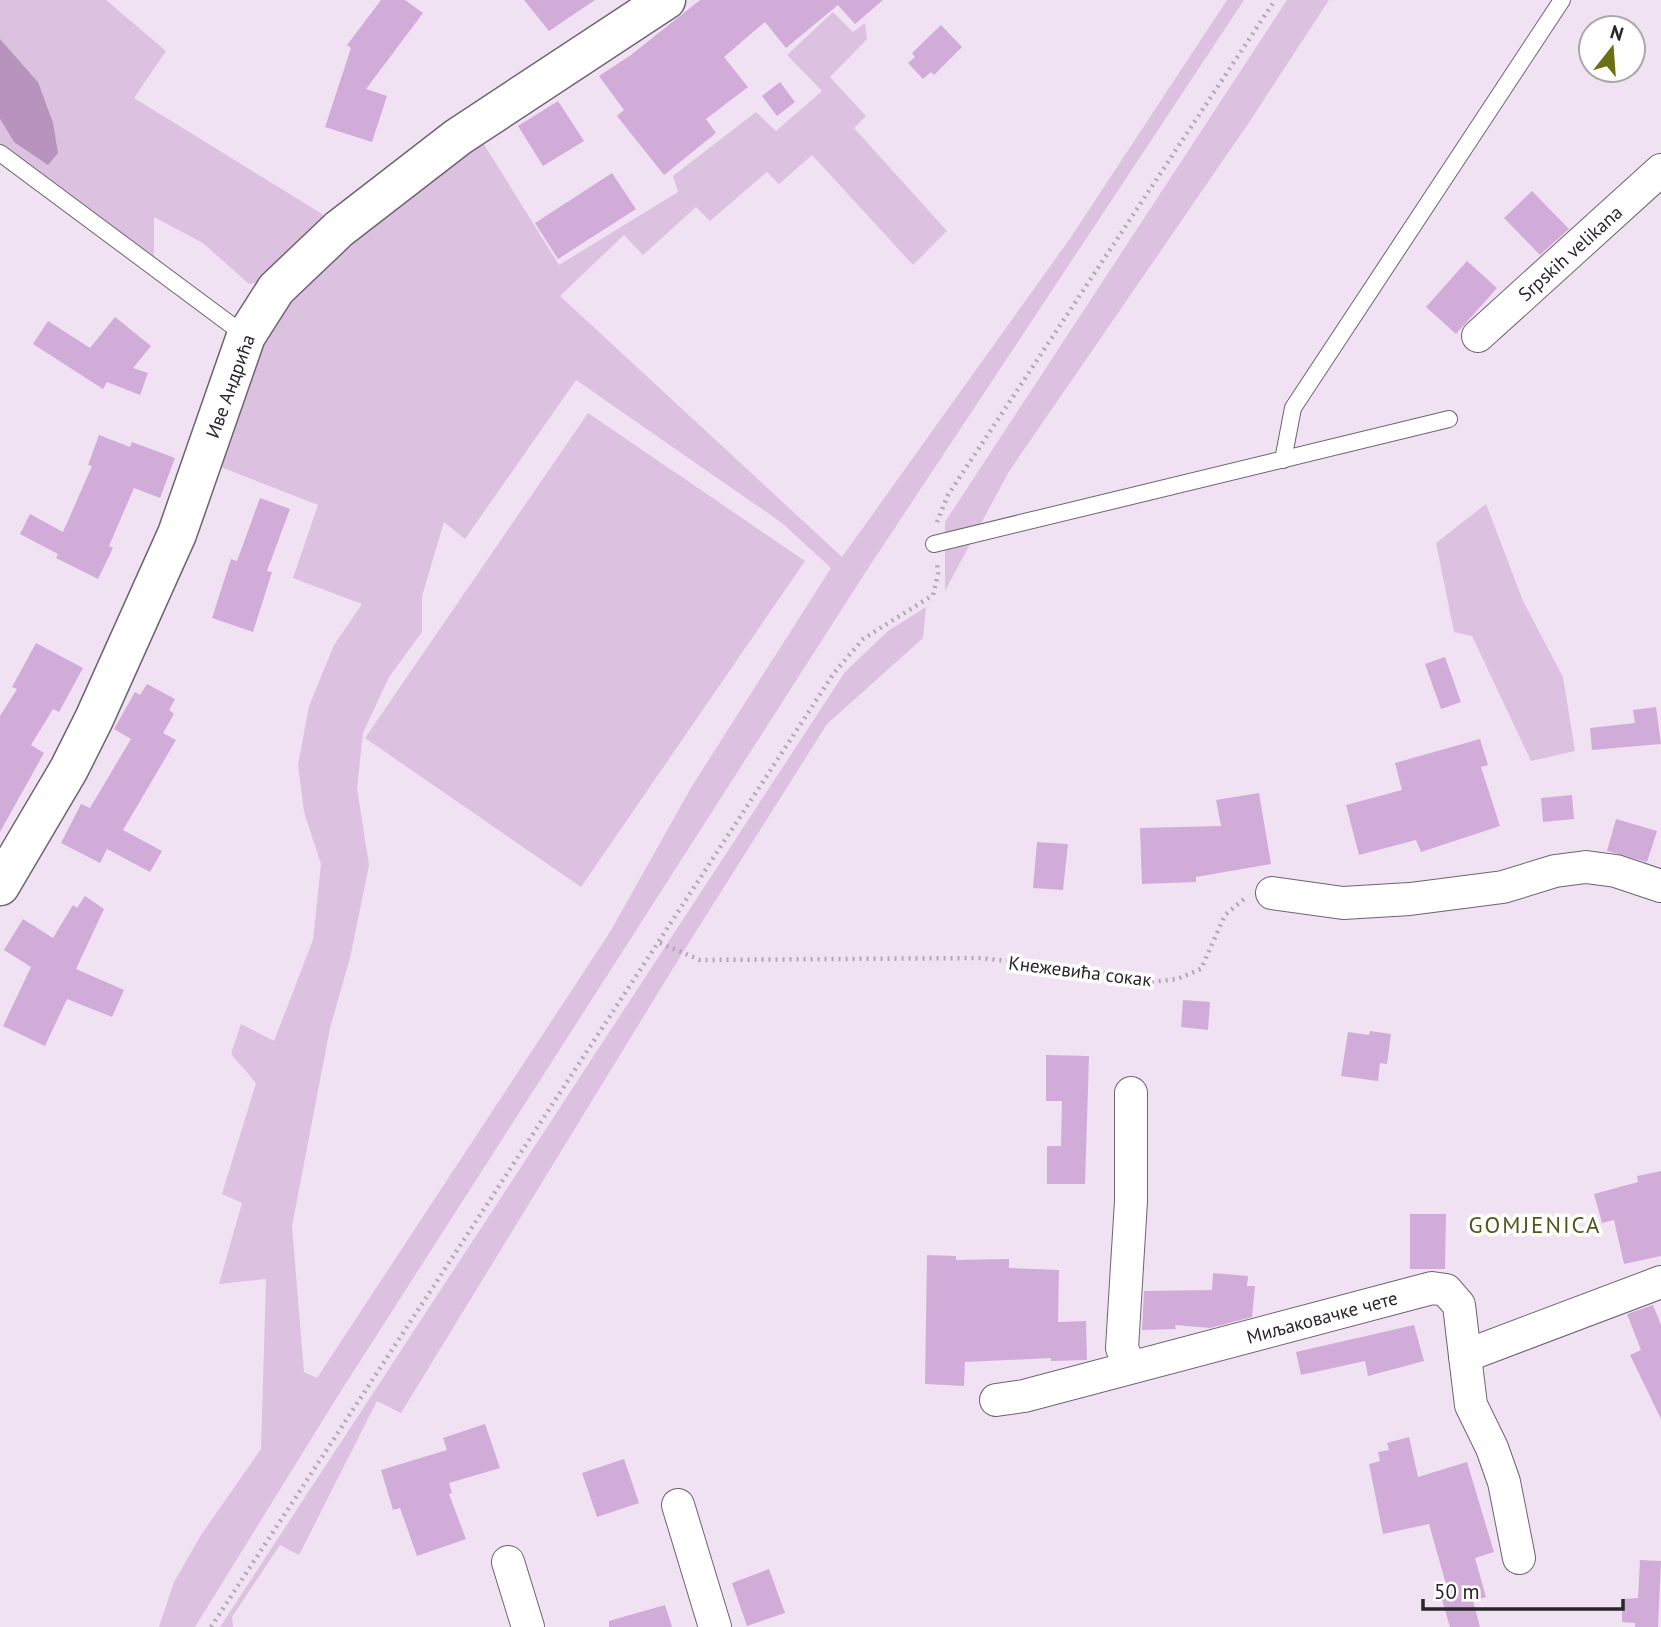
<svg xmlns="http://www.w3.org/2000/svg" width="1661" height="1627" viewBox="0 0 1661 1627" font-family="'PT Sans',sans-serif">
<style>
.green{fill:#dcc1e0;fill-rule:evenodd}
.water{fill:#b793be}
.building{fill:#d2acd9}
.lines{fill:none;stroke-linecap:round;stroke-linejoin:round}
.service-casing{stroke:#6f6371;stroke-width:18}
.minor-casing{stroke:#6f6371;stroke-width:34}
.tertiary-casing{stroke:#6f6371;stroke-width:41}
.path{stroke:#b1a6b3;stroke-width:4.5;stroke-dasharray:2 5;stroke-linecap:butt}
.service{stroke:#fff;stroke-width:16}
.minor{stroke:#fff;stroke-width:32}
.tertiary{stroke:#fff;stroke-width:38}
.labels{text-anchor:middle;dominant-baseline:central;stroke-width:7;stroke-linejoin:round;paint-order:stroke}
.street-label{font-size:19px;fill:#2a252b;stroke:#fff}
.quarter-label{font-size:23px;letter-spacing:2px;fill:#53561b;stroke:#fff}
</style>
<rect width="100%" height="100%" fill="#f1e2f3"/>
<g class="green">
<path d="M0,0H106L166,51L134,98L327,217L261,282L249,284L203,243L154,217V258L144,267L0,161V119L14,142L38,82L0,39Z"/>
<path d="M1227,0H1244L865,573L339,1394L195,1627H159L174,1582L201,1535L261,1449L266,1279L219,1284L242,1203L222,1194L256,1083L231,1054L241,1024L274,1041L313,940L321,864L304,812L298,765L309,706L334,645L362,604L293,578L318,505L213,464L245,361L288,287L477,133L559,265L678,192L673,176L756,112L776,131L822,91L787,55L833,12L853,32L865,23L867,39L830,77L866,116L854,128L947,231L913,265L812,155L779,184L767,172L710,221L696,207L643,255L624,235L560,296L842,557L1069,240ZM576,380L782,523L831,568L692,786L610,932L317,1378L304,1372L292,1226L330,1028L350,958L369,865L357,788L363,733L389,677L422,632V596L444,522L465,539Z"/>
<path d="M1287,0H1329L1250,121L1008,473L945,591V522Z"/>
<path d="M588,413L805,561L581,887L365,738Z"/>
<path d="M1486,504L1523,601L1563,677L1575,751L1531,761L1472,636L1454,632L1436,543Z"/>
<path d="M926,607L923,638L827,724L683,952L401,1413L377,1401L299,1555L280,1545L232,1617L233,1627H220L845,672L888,631Z"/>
</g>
<path class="water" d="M0,39L38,82L53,123L58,153L48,165L14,142L0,119Z"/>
<g class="building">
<path d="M381,0H405L423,13L366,89L387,96L372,142L325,127L351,48L347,45Z"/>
<path d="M524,0H595L549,31Z"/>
<path d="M700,0H883L855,24L838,5L786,48L765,22L724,57L748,87L706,119L716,133L664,175L617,116L624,110L599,76L631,55Z"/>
<path d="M941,25L962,47L934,75L931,72L923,79L908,63L915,57L912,53Z"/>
<path d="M780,82L795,102L777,116L762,96Z"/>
<path d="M558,101L584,141L543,166L518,126Z"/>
<path d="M612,173L636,209L558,259L535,223Z"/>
<path d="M1532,191L1569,229L1540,255L1504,218Z"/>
<path d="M1467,261L1497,288L1456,334L1426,307Z"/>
<path d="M115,317L151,346L133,368L148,373L140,395L107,382L103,389L33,344L48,321L90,348Z"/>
<path d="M99,435L130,447L132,442L175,458L160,498L134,488L109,546L113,548L98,579L56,558L58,554L20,534L30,514L63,532L92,466L88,465Z"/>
<path d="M260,498L290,509L267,571L272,572L253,632L212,618L231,559L237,561Z"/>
<path d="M36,643L83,668L59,712L53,709L31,745L44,753L0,832V716L17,689L12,687Z"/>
<path d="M1445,657L1461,702L1441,709L1425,664Z"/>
<path d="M147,684L175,699L169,710L174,714L163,733L176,740L123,830L162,851L150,872L107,849L100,863L61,843L81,804L90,808L131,739L114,729L135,692L140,695Z"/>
<path d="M1656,707L1661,744L1592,750L1590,728L1635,723L1633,710Z"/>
<path d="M1480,739L1488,765L1481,767L1500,826L1421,852L1416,840L1359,855L1346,805L1402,790L1395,763Z"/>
<path d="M1259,793L1271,864L1196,877V882L1142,884L1140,828L1221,826L1216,800Z"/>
<path d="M1572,795L1574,819L1543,822L1541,798Z"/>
<path d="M1616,819L1657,831L1647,862L1607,851Z"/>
<path d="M1037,842L1068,844L1063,890L1033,888Z"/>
<path d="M85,896L104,909L76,969L124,990L112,1017L67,999L45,1046L3,1026L31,967L4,950L23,919L53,938L73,905L77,908Z"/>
<path d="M1183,1000L1210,1002L1208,1030L1181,1027Z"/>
<path d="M1370,1031L1391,1034L1387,1064L1380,1063L1378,1081L1341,1076L1348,1032L1369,1035Z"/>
<path d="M1046,1055L1089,1056L1085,1184H1047V1146H1061L1062,1101H1046Z"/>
<path d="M1661,1171V1256L1624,1264L1614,1220L1602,1223L1594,1194L1638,1182L1637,1176Z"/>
<path d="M1410,1214H1446L1445,1269H1410Z"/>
<path d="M927,1255L956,1256V1260L1009,1259V1268L1059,1270L1058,1322L1086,1321L1087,1360L1051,1361V1358L965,1362L964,1386L925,1384Z"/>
<path d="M1213,1273L1248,1276L1247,1286H1255L1252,1317L1210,1328L1175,1325L1176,1329L1142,1330L1144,1291L1212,1290Z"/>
<path d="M1653,1305L1661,1325V1419L1630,1355L1641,1350L1627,1314Z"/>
<path d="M1414,1325L1424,1361L1368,1376L1365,1361L1301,1375L1296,1352Z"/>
<path d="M485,1424L500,1468L449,1483L452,1493L449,1494L466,1539L417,1556L400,1508L393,1510L381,1470L447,1450L443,1438Z"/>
<path d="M1409,1437L1418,1477L1467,1462L1494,1552L1475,1558L1486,1597L1473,1601L1480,1627H1450L1439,1590L1447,1588L1429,1524L1383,1534L1369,1464L1380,1461L1378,1452L1389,1450L1387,1443Z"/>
<path d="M624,1459L639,1503L597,1517L582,1473Z"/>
<path d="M1640,1560L1661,1561L1658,1627H1635V1623L1622,1622V1599L1638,1598Z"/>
<path d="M769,1569L785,1613L747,1626L732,1583Z"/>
<path d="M665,1605L672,1627H609V1621Z"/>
</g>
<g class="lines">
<defs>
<g id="service">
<path d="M0,153L246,336"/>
<path d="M1283,460L1293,408L1562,0"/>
<path d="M934,544L1449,419"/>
</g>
<g id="minor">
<path d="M1478,336L1661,170"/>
<path d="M1272,893L1343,903L1410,899L1503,887L1555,871L1586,867L1616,871L1661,886"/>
<path d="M1465,1356L1471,1405L1492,1448L1504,1482L1519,1558"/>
<path d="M1130,1367L1122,1348L1131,1201V1093"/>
<path d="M996,1400L1024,1396L1432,1288L1446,1290L1459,1305L1465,1356L1661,1282"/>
<path d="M678,1505L715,1627"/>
<path d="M508,1562L528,1627"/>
</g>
<path id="tertiary" d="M0,886L69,769L94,719L177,534L246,336L276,289L339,229L458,137L666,0"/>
</defs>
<use href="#service" class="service-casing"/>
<use href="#minor" class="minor-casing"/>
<use href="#tertiary" class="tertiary-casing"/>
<g class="path">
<path d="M937,522L948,495L1275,0"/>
<path d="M660,943L700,960L981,958L1086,970L1151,982L1177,979L1201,969L1225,915L1244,899"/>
<path d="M211,1627L834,673L863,639L933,595L938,574L937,562"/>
</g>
<use href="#service" class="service"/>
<use href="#minor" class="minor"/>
<use href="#tertiary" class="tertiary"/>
</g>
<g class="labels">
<g class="street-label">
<text transform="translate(1570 253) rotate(-42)">Srpskih velikana</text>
<text transform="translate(230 386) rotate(-70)">Иве Андрића</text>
<text transform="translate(1080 971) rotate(7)">Кнежевића сокак</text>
<text transform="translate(1322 1317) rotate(-15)">Миљаковачке чете</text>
</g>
<g class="quarter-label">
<text x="1535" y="1224">GOMJENICA</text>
</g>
</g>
<g transform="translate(1612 49) rotate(17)"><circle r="33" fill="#ffffff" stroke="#aaa8aa" stroke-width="2"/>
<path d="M0-5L12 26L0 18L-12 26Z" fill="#6c6f13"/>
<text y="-10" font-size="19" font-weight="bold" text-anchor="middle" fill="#2a252b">N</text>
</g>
<path d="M1423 1599v10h200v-10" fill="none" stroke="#2a252b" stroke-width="3.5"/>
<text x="1434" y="1599" font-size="21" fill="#2a252b" stroke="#ffffff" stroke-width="5" paint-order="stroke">50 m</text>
</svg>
